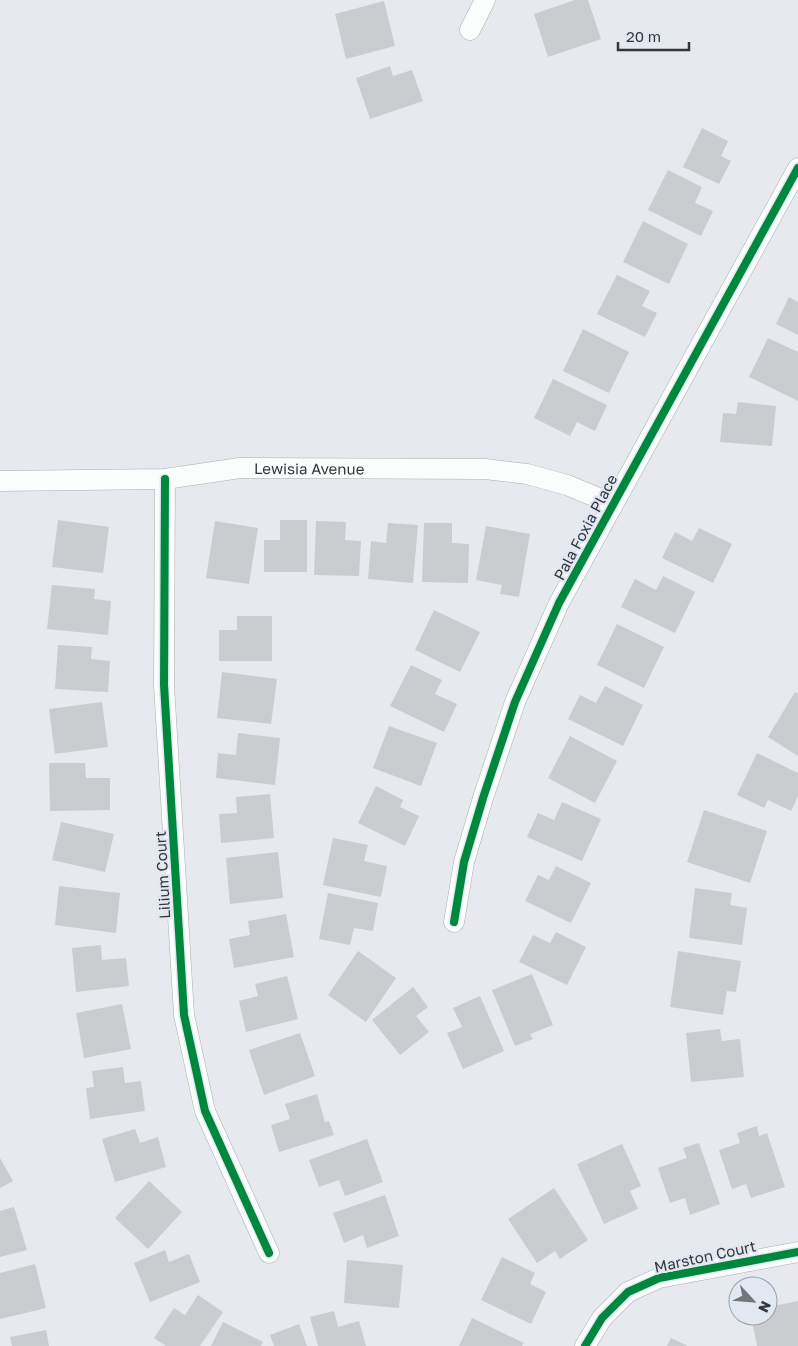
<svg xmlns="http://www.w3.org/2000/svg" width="798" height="1346" viewBox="0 0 798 1346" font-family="'Golos Text',sans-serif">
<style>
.building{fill:#cbccd0}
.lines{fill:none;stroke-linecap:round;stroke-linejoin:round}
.minor-casing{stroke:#acaeb2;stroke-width:21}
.minor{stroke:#fbfcfc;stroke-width:20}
.cycleway-casing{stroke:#e2e8f2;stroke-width:11}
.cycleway{stroke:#00873e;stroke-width:8}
.labels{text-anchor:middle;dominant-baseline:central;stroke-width:4.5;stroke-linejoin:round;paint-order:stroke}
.street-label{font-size:15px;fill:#33363a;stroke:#e2e8f2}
</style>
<rect width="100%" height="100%" fill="#e6e9ee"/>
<g class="building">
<path d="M575,0H588L601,39L548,57L534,14Z"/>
<path d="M384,1L395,46L346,59L335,14Z"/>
<path d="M390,66L393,76L412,70L423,101L370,119L356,78Z"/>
<path d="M702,128L728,141L721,156L731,161L719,184L683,167Z"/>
<path d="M668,170L702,187L695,203L713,211L701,236L648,210Z"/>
<path d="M643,221L688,244L669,284L623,262Z"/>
<path d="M617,275L650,291L642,306L657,313L645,337L597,314Z"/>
<path d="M789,297L798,302V335L776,324Z"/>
<path d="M583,329L629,352L609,393L563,371Z"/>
<path d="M768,338L798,352V401L749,377Z"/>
<path d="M553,379L607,405L595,431L577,422L570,436L534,418Z"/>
<path d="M738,402L776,406L772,446L720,442L723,413L736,414Z"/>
<path d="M58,520L109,527L103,573L52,567Z"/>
<path d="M280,520H307V572H264V540H280Z"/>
<path d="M215,521L258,528L249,584L206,578Z"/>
<path d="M316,521L346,522L345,540L361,541L359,576L314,575Z"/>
<path d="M388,523L418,525L413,583L368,579L371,541L386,543Z"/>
<path d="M424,523H452V543L469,544L468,583L422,582Z"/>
<path d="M486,526L530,534L519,597L500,594L502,585L476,580Z"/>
<path d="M699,528L732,544L713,583L662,558L675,532L692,541Z"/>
<path d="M663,576L695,592L675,633L621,607L635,579L656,590Z"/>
<path d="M52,585L95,589L94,599L111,601L108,635L47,629Z"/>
<path d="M434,610L480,632L460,672L415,650Z"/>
<path d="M237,616H272V661H219V630H237Z"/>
<path d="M617,624L664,647L644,688L597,665Z"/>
<path d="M58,645L92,647L91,659L110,661L108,692L55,689Z"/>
<path d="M411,665L442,680L435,694L457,704L444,732L390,706Z"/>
<path d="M222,672L277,679L271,724L217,718Z"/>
<path d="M605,686L643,705L623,746L568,719L580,695L596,703Z"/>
<path d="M795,692L798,694V756L768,737Z"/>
<path d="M102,702L108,747L55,754L49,709Z"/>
<path d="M389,726L437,743L421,786L373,768Z"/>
<path d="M238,733L280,738L275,785L216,778L218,753L236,755Z"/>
<path d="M570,736L617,761L595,803L548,778Z"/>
<path d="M757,753L798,773V796L791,811L768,800L764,808L737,795Z"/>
<path d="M49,763H85L86,778H110V810L50,811Z"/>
<path d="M376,786L403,800L400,807L419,816L405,846L358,823Z"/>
<path d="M270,794L274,838L221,843L219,814L237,813L236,797Z"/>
<path d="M562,802L601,819L582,861L527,837L538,813L554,820Z"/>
<path d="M704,810L767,831L750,883L687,862Z"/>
<path d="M61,822L114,834L105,872L52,860Z"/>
<path d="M333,838L368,845L364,861L387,866L381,897L323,885Z"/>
<path d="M278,852L283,898L230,904L226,858Z"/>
<path d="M556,866L591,883L571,923L525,901L538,875L549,880Z"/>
<path d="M59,886L120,893L116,933L55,925Z"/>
<path d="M695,888L732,893L730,905L747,908L742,945L689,938Z"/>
<path d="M328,893L378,903L373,931L354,928L350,945L319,939Z"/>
<path d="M286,914L294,957L234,968L229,939L250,935L248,921Z"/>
<path d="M556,932L586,947L567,985L519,962L533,935L550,943Z"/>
<path d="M101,945L102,960L126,958L129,986L76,992L72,948Z"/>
<path d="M358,951L396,978L366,1022L328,995Z"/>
<path d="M678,951L741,961L736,992L727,991L723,1015L670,1007Z"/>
<path d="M532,974L553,1025L530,1034L533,1039L515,1046L492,990Z"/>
<path d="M287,976L298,1019L246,1032L239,1001L258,996L255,984Z"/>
<path d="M413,987L428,1007L416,1016L429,1032L400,1055L372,1020Z"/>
<path d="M480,996L504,1051L463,1069L447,1033L462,1027L453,1008Z"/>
<path d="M122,1004L131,1049L84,1058L76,1013Z"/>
<path d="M720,1029L722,1041L740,1039L744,1077L691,1082L686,1033Z"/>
<path d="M300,1033L315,1076L264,1095L249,1050Z"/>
<path d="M123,1067L125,1083L141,1081L145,1111L90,1119L86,1088L94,1087L92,1071Z"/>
<path d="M317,1094L325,1122L329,1121L334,1135L279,1152L271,1125L290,1119L285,1104Z"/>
<path d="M757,1126L759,1136L767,1133L785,1187L751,1198L746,1184L732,1189L719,1150L740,1143L737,1133Z"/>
<path d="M135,1129L140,1143L158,1137L166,1167L115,1182L102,1139Z"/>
<path d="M367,1139L383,1182L345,1196L339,1180L319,1187L309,1160Z"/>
<path d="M699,1143L720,1204L690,1215L685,1198L670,1203L658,1168L687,1158L683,1148Z"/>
<path d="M622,1144L641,1186L630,1191L638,1209L604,1224L577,1164Z"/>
<path d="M0,1158L13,1181L0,1188Z"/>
<path d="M149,1181L182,1212L148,1249L115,1218Z"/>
<path d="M554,1188L588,1240L560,1259L555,1251L537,1263L508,1219Z"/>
<path d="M385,1195L399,1236L367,1248L363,1235L344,1243L333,1213Z"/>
<path d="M14,1207L27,1250L0,1257V1211Z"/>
<path d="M165,1250L169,1262L189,1254L200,1282L150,1302L134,1263Z"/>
<path d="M502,1257L535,1273L530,1284L546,1292L531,1324L481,1300Z"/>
<path d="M347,1260L403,1265L399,1308L344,1303Z"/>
<path d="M35,1264L46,1308L0,1319V1273Z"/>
<path d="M198,1295L223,1312L200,1346H166L154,1338L174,1308L185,1315Z"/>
<path d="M798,1301V1346H757L751,1316H768V1307Z"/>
<path d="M334,1311L338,1327L359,1321L366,1346H318L310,1317Z"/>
<path d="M472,1318L524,1343L522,1346H459Z"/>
<path d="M223,1322L263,1342L261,1346H211Z"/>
<path d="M299,1324L307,1346H274L270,1335Z"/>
<path d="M46,1330L49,1346H12L10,1337Z"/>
<path d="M671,1338L688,1346H667Z"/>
</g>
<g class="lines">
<defs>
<g id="minor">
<path d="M470,30L485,0"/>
<path d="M165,479L164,685L184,1015L205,1111L269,1253"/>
<path id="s1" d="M0,481L165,479L240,468L485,469L527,474L567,485L613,504"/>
<path d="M454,922L464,862L483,798L515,702L559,603L798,168"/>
<path d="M585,1346L602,1318L628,1292L659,1278L798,1252"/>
</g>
</defs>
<use href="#minor" class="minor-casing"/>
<use href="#minor" class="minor"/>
<defs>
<g id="cycleway">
<path d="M165,479L164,685L184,1015L205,1111L269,1253"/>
<path d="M454,922L464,862L483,798L515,702L559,603L798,168"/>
<path d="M585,1346L602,1318L628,1292L659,1278L798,1252"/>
</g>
</defs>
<use href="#cycleway" class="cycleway-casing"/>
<use href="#cycleway" class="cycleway"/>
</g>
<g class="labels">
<g class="street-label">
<text stroke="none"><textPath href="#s1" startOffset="310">Lewisia Avenue</textPath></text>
<text transform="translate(585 527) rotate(-62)">Pala Foxia Place</text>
<text transform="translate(162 875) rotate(-93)">Lilium Court</text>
<text transform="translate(705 1256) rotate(-12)">Marston Court</text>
</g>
</g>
<g transform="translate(753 1301) rotate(116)"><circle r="24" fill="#e2e8f2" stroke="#9ca1a8"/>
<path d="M0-4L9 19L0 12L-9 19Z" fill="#727579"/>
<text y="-8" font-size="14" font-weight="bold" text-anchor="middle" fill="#33363a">N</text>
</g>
<path d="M618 42v8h71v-8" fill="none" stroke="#33363a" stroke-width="2.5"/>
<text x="626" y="42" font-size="15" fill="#33363a" stroke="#e2e8f2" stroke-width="4" paint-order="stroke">20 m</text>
</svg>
